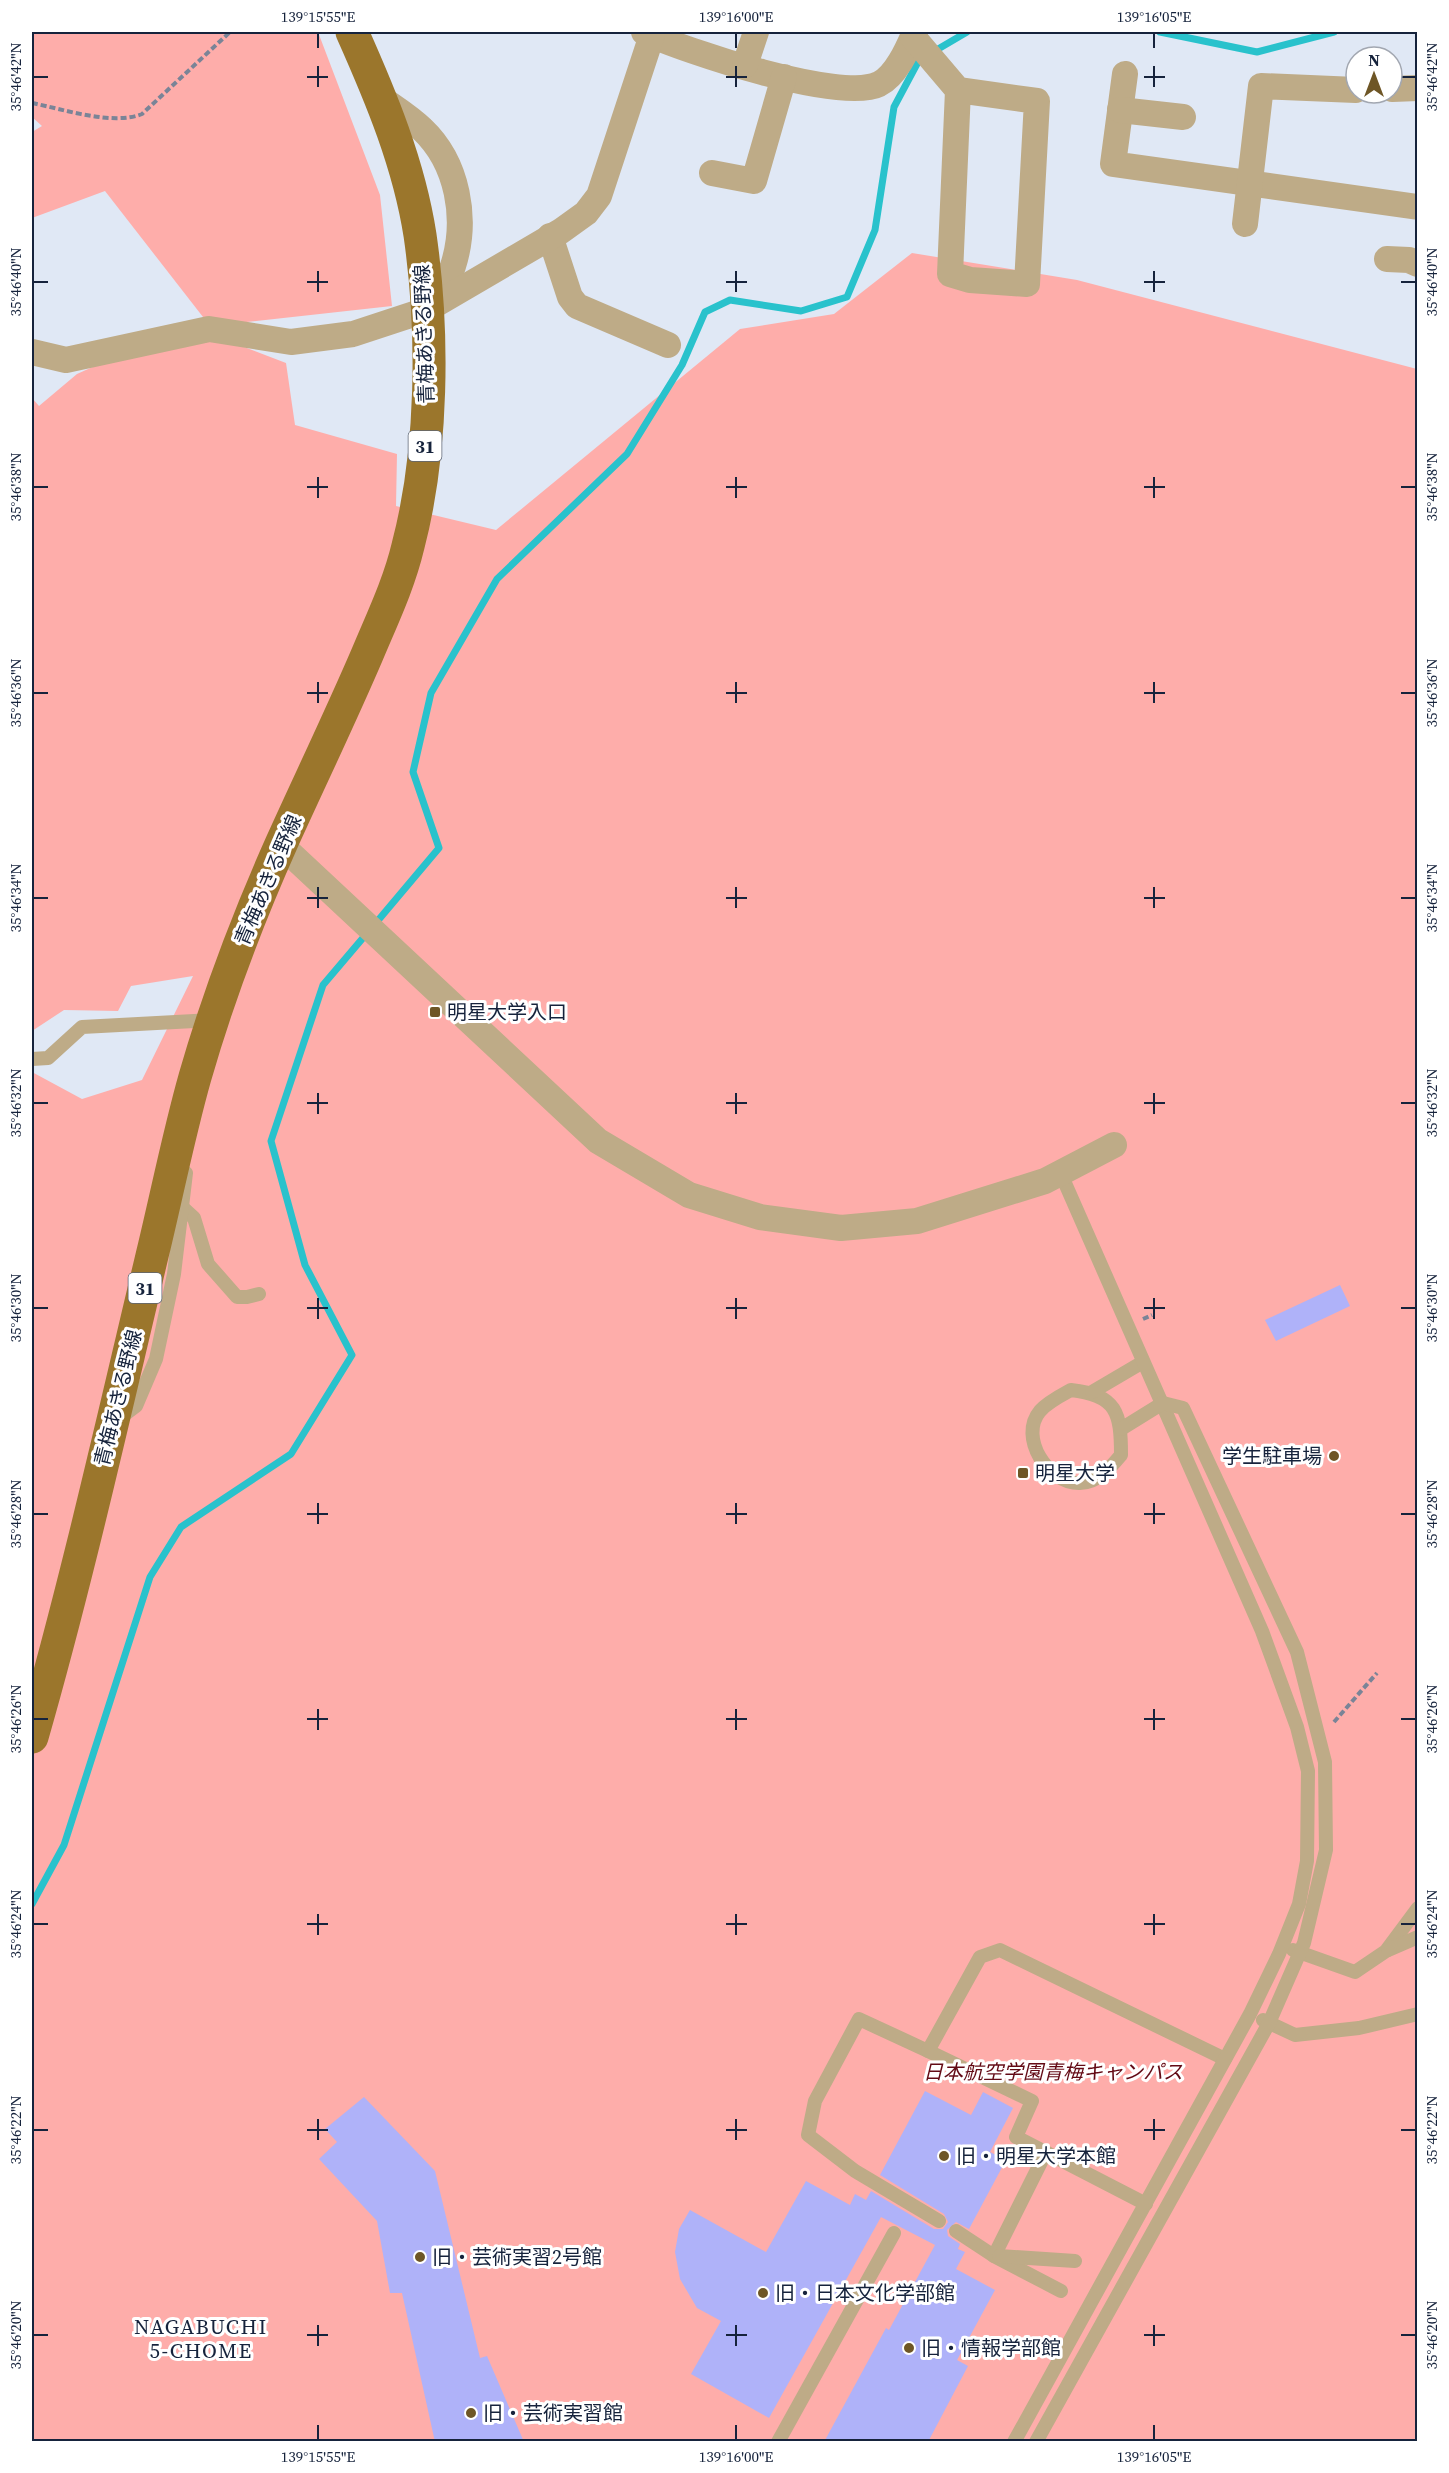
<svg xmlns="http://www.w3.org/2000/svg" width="1449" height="2473" viewBox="0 0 1449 2473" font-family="'Source Serif 4','Noto Sans JP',serif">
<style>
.green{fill:#feadaa}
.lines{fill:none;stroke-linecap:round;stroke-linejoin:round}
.stream{stroke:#29c2cc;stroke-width:7}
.building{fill:#afb2f9}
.path{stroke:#7a8497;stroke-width:4;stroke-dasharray:6 3;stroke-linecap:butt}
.service{stroke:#beab87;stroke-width:14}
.minor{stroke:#beab87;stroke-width:26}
.primary{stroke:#9b762c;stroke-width:33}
.ticks{fill:none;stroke:#16233c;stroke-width:2}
.poi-dot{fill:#6e5626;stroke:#fff;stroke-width:2}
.labels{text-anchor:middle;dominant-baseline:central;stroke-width:6;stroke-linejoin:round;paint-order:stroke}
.shield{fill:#fff;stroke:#5c6576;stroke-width:1.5}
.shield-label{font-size:18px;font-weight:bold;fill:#16233c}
.street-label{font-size:20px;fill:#16233c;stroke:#fff}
.poi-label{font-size:20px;fill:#16233c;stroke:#fff;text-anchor:start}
.park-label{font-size:20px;font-style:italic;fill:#630a15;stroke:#fff}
.neighbourhood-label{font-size:21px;letter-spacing:1.5px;fill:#16233c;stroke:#fff}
.neatline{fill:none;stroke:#16233c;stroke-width:2}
.ticks-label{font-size:15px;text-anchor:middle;fill:#16233c}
</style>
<rect width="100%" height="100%" fill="#e0e8f5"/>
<g class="green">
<path d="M32,32H318L380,195L392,306L210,326L105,191L32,218V132L42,126L32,117Z"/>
<path d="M912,253L1077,280L1417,369V2441H32V1072L82,1099L142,1080L193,976L131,986L118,1011L64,1010L32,1031V398L39,406L77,374L186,325L286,363L295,425L397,454L396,506L496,530L740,329L834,314Z"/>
</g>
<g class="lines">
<g class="stream">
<path d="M1160,32L1257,52L1334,32"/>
<path d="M933,52L967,32"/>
<path d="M375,924L439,848L413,772L431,693L497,579L627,454L682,365L705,312L730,300L801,311L847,297L875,230L894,107L918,62L924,58"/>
<path d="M32,1904L64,1845L150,1577L181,1527L291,1454L352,1355L305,1265L271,1141L323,985L368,932"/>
</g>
</g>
<g class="building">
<path d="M1340,1285L1350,1306L1276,1341L1265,1320Z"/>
<path d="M925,2091L971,2115L983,2092L1013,2108L990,2152L1006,2160L969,2229L956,2222L947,2230L948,2236L960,2244L958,2249L965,2252L956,2269L995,2290L957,2360L968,2366L928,2442H824L886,2328L889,2330L935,2245L881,2217L769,2418L691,2374L721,2321L697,2308L680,2279L675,2252L679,2229L690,2210L766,2252L806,2181L850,2205L855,2194L866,2200L871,2191L934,2229H943L948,2222L944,2214L880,2175Z"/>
<path d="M364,2097L435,2171L480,2358L487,2356L524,2442H435L402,2293H390L377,2221L319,2159L337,2142L325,2129Z"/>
</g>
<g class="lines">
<g class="path">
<path d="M32,103C63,109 112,126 142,114L230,32"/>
<path d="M1143,1319L1152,1315"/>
<path d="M1334,1722L1377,1673"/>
</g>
<g class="service">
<path d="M32,1059L48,1058L82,1027L213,1020"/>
<path d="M182,1207L194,1218L208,1264L237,1297H247L259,1294"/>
<path d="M1071,1390C1117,1395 1121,1413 1121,1455C1111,1467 1098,1483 1080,1483C1048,1484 1018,1437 1040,1411C1048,1402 1060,1396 1071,1390Z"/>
<path d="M1092,1392L1143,1362"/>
<path d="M120,1418L136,1406L156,1359L174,1274L186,1173"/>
<path d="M1293,1950L1355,1972L1386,1951L1418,1908"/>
<path d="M1388,1950L1418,1937"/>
<path d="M1263,2020L1295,2035L1359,2028L1418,2014"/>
<path d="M928,2051L859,2019L815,2101L808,2135L855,2171L939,2221"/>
<path d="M1146,2204L1016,2137L1032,2101L928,2051L980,1957L1000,1950L1225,2059"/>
<path d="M956,2231L994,2256L1061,2291"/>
<path d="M994,2256L1046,2152"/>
<path d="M999,2256L1075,2261"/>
<path d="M778,2442L894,2233"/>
<path d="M1014,2442L1250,2014L1279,1954L1299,1904L1307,1861L1308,1771L1297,1727L1262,1631L1061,1174"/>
<path d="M1036,2442L1269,2023L1304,1943L1326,1850L1325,1762L1297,1652L1183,1408L1163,1403L1121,1429"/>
</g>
<g class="minor">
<path d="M644,32C685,51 841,103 879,84C896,76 908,48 915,32"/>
<path d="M913,37L958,90L950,274L970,280L1027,284L1037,101L958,90"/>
<path d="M745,65L756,32"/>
<path d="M1125,74L1113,164L1418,207"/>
<path d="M1392,89L1418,88"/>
<path d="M381,98C395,108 410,117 422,129C458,163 468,219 453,266C449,279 437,293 429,305"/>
<path d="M1120,110L1183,117"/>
<path d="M712,173L754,181L784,77"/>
<path d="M1245,224L1261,86L1356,90"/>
<path d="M550,236L570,297L577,306L668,345"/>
<path d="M1387,259L1409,260L1418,264"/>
<path d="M32,352L66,360L209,329L291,342L353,334L426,310L561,231L586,213L599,196L652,35"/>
<path d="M281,845L598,1141L689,1195L760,1217L841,1228L917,1221L1045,1181L1114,1145"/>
</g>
<path class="primary" d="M32,1737C77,1580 113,1419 151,1260C166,1199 178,1137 195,1077C218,997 248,918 282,842C310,780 340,718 367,655C382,619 399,584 408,546C433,451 434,332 420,235C409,164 381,97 352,32"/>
</g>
<path class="ticks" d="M318,33V48M736,33V48M1154,33V48M318,66V87M736,66V87M1154,66V87M33,77H48M307,77H328M726,77H747M1144,77H1165M1401,77H1416M318,271V292M736,271V292M1154,271V292M33,282H48M307,282H328M726,282H747M1144,282H1165M1401,282H1416M318,477V498M736,477V498M1154,477V498M33,487H48M307,487H328M726,487H747M1144,487H1165M1401,487H1416M318,682V703M736,682V703M1154,682V703M33,693H48M307,693H328M726,693H747M1144,693H1165M1401,693H1416M318,887V908M736,887V908M1154,887V908M33,898H48M307,898H328M726,898H747M1144,898H1165M1401,898H1416M318,1093V1114M736,1093V1114M1154,1093V1114M33,1103H48M307,1103H328M726,1103H747M1144,1103H1165M1401,1103H1416M318,1298V1319M736,1298V1319M1154,1298V1319M33,1308H48M307,1308H328M726,1308H747M1144,1308H1165M1401,1308H1416M318,1503V1524M736,1503V1524M1154,1503V1524M33,1514H48M307,1514H328M726,1514H747M1144,1514H1165M1401,1514H1416M318,1709V1730M736,1709V1730M1154,1709V1730M33,1719H48M307,1719H328M726,1719H747M1144,1719H1165M1401,1719H1416M318,1914V1935M736,1914V1935M1154,1914V1935M33,1924H48M307,1924H328M726,1924H747M1144,1924H1165M1401,1924H1416M318,2119V2140M736,2119V2140M1154,2119V2140M33,2130H48M307,2130H328M726,2130H747M1144,2130H1165M1401,2130H1416M318,2325V2346M736,2325V2346M1154,2325V2346M33,2335H48M307,2335H328M726,2335H747M1144,2335H1165M1401,2335H1416M318,2425V2440M736,2425V2440M1154,2425V2440"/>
<g class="poi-dot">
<rect x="429" y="1006" width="12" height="12" rx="3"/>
<circle cx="1334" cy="1456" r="6"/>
<rect x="1017" y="1467" width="12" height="12" rx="3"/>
<circle cx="944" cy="2156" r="6"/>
<circle cx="420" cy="2257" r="6"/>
<circle cx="763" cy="2293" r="6"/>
<circle cx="909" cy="2348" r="6"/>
<circle cx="471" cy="2413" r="6"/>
</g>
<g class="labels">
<g class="shield">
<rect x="408.5" y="431" width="33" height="30" rx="4.5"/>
<rect x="128.5" y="1273" width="33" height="30" rx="4.5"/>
</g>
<g class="shield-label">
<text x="425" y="446">31</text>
<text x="145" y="1288">31</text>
</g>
<g class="street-label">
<text transform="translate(424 334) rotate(-92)">青梅あきる野線</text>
<text transform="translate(268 880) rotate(-67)">青梅あきる野線</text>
<text transform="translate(118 1398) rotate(-76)">青梅あきる野線</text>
</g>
<g class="poi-label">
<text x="447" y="1012">明星大学入口</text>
<text x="1322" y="1456" text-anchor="end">学生駐車場</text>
<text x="1035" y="1473">明星大学</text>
<text x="956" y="2156">旧・明星大学本館</text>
<text x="432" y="2257">旧・芸術実習2号館</text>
<text x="775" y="2293">旧・日本文化学部館</text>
<text x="921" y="2348">旧・情報学部館</text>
<text x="483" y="2413">旧・芸術実習館</text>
</g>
<g class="park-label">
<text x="1053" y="2072">日本航空学園青梅キャンパス</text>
</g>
<g class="neighbourhood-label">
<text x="201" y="2326">NAGABUCHI<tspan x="201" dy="24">5-CHOME</tspan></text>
</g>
</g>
<rect width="1449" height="2473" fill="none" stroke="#ffffff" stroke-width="66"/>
<g transform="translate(1374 75)"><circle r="28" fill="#ffffff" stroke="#a2a7b1" stroke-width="1.5"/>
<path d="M0-4.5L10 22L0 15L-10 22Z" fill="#6e5626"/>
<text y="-9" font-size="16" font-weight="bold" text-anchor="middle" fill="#16233c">N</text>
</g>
<rect x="33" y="33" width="1383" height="2407" class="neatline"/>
<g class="ticks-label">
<text x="318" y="22">139°15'55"E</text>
<text x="736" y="22">139°16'00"E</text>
<text x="1154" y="22">139°16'05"E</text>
<text transform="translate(16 77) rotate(-90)" y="5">35°46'42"N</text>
<text transform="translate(1432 77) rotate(-90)" y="5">35°46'42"N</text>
<text transform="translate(16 282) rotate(-90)" y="5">35°46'40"N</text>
<text transform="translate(1432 282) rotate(-90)" y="5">35°46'40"N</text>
<text transform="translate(16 487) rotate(-90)" y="5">35°46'38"N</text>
<text transform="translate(1432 487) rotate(-90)" y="5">35°46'38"N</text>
<text transform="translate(16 693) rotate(-90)" y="5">35°46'36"N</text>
<text transform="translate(1432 693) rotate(-90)" y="5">35°46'36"N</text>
<text transform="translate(16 898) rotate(-90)" y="5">35°46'34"N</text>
<text transform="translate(1432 898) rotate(-90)" y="5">35°46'34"N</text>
<text transform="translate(16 1103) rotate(-90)" y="5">35°46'32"N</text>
<text transform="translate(1432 1103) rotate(-90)" y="5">35°46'32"N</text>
<text transform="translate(16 1308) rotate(-90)" y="5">35°46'30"N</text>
<text transform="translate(1432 1308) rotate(-90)" y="5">35°46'30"N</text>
<text transform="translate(16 1514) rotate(-90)" y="5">35°46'28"N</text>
<text transform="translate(1432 1514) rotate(-90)" y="5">35°46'28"N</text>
<text transform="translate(16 1719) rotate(-90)" y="5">35°46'26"N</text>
<text transform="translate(1432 1719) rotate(-90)" y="5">35°46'26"N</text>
<text transform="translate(16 1924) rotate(-90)" y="5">35°46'24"N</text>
<text transform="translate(1432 1924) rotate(-90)" y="5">35°46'24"N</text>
<text transform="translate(16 2130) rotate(-90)" y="5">35°46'22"N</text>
<text transform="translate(1432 2130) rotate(-90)" y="5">35°46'22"N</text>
<text transform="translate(16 2335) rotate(-90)" y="5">35°46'20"N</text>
<text transform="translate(1432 2335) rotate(-90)" y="5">35°46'20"N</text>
<text x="318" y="2462">139°15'55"E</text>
<text x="736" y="2462">139°16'00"E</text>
<text x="1154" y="2462">139°16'05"E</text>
</g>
</svg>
